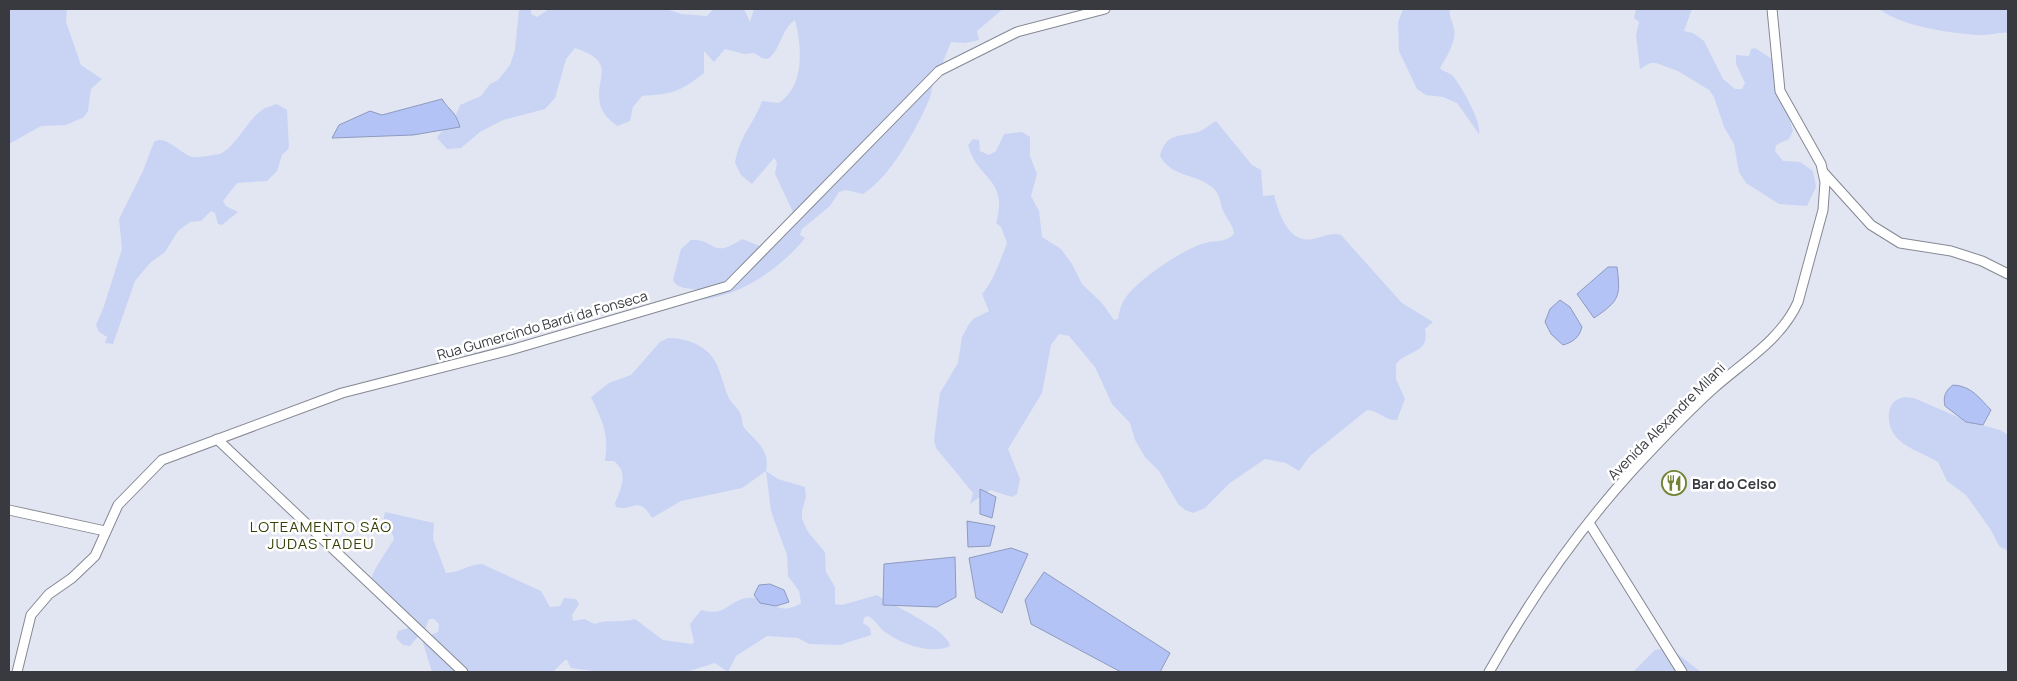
<svg xmlns="http://www.w3.org/2000/svg" width="2017" height="681" viewBox="0 0 2017 681" font-family="Manrope,sans-serif">
<style>
.green{fill:#c9d4f5}
.water{fill:#b3c3f6;stroke:#8e9abf}
.lines{fill:none;stroke-linecap:round;stroke-linejoin:round}
.minor-casing{stroke:#858893;stroke-width:11}
.minor{stroke:#fff;stroke-width:9}
.labels{text-anchor:middle;dominant-baseline:central;stroke-width:5;stroke-linejoin:round;paint-order:stroke}
.street-label{font-size:14px;fill:#383a3f;stroke:#fff}
.poi-label{font-size:14px;font-weight:bold;fill:#383a3f;stroke:#fff;text-anchor:start}
.neighbourhood-label{font-size:15px;letter-spacing:1px;fill:#364105;stroke:#fff}
</style>
<rect width="100%" height="100%" fill="#e2e6f2"/>
<g class="green">
<path d="M9,9H67L66,22L81,65L102,79L91,89L88,111L84,117L66,125L41,126L9,144Z"/>
<path d="M519,9H531V14L537,17L549,9H666L682,14L707,16L713,9H744L750,22L754,9H1003L977,31L979,40L965,43L951,42C946,56 940,68 934,81C931,87 932,94 929,100C917,128 890,178 863,194L846,190L839,192L830,206L802,229L800,235L805,238C779,270 739,297 698,300L697,290C688,288 677,289 673,280L681,249L691,240C718,239 710,260 742,239L765,248L790,220L793,212L775,174L777,162L774,158L752,184L741,175L735,163C740,134 753,126 762,101L779,103C805,85 802,47 795,20C781,29 781,50 768,59L762,58L754,53L744,54L725,49L714,62L704,51V73C680,92 673,94 642,96L633,107L630,121L617,126C610,120 602,114 600,104C594,77 619,63 575,48L566,59L555,98L545,109L503,120L480,132L461,148L447,149L437,138C446,124 454,123 460,105L481,96L490,84L498,80L510,65L515,50Z"/>
<path d="M1403,9H1450C1449,17 1452,20 1454,28C1457,41 1446,58 1440,68C1443,72 1449,72 1453,76C1461,86 1482,122 1479,134L1457,103L1443,97L1426,95L1417,89L1399,51L1398,22Z"/>
<path d="M1636,9H1692L1684,31L1693,33L1704,41L1723,79L1735,89H1742L1745,83L1736,64V55L1749,56L1751,49L1755,48L1772,59L1793,131L1789,139L1776,145L1775,151L1783,161L1800,162L1813,171L1816,187L1807,206L1779,204L1746,183L1739,172L1734,144L1724,127L1714,97L1709,90L1678,71L1656,63H1650L1640,69L1636,35L1639,22L1634,18Z"/>
<path d="M1879,9H2008V33C1998,32 1988,36 1977,35C1948,33 1902,26 1879,9Z"/>
<path d="M277,104L287,110L289,148L282,155L277,171L267,181L237,183L223,201L226,206L238,212L222,225L218,224L215,213L211,211L201,221L190,222L178,231L165,252L150,263L135,281L113,344L105,343L107,337L99,332L96,325L104,306L122,249L119,219L143,171L154,142C165,134 181,154 192,157C198,158 213,155 219,154C233,151 248,119 262,110C266,107 272,106 277,104Z"/>
<path d="M1216,121L1252,165L1261,170L1263,196L1274,195C1279,213 1288,244 1313,239C1323,237 1331,232 1341,235L1402,303L1433,322L1425,329C1430,354 1409,349 1396,364V379L1405,399L1397,420C1385,421 1378,410 1367,410L1310,456L1299,471L1286,463L1265,459L1230,483L1205,508L1193,513L1185,510L1178,504L1159,471L1145,457L1135,440L1130,423L1112,404L1095,367L1069,336L1059,334L1051,345L1042,393L1008,449L1020,479L1017,494L1012,497L990,490L970,504L973,493L936,448L934,440L940,393L958,363L962,337L969,324L973,319L989,311L982,294C994,280 1000,261 1007,243L1001,227L996,223C1009,178 977,180 968,145L973,139L979,140L980,151L989,155L996,151L1004,134L1022,132L1030,137V156L1037,174L1031,196L1039,211L1042,237L1061,249L1072,264L1082,284L1102,303L1114,320L1118,319C1119,314 1120,308 1122,304C1130,284 1184,248 1205,243C1216,240 1225,243 1234,234C1233,225 1229,222 1224,213C1220,205 1221,195 1213,188C1196,173 1172,178 1160,156C1166,132 1180,137 1198,132C1204,130 1210,124 1216,121Z"/>
<path d="M668,338C683,338 698,342 710,354C720,365 722,382 728,396C730,402 736,406 739,411C743,417 741,424 745,429C758,443 770,450 766,471L778,479L805,487L806,497L802,511V519L808,532L825,552L826,572L835,587V604L842,605L877,595C890,604 950,631 950,646C931,655 901,644 885,632C878,627 876,620 868,616L864,618L863,623L870,628L871,635L840,645L809,644L798,638L767,636L736,656L728,672L715,663L686,672H599L571,668L567,660H565L553,672H432L423,643L426,637L438,632L439,624L434,619H429L426,627L410,646L403,645L396,638L398,631L412,627L375,586C374,584 372,581 372,579C371,572 390,547 394,539L392,533L382,527L385,512L434,523L433,539L446,573C460,573 468,564 482,564L541,591L550,607L560,606L564,598L576,599L579,604L572,615L573,621L584,619L595,624C604,619 623,623 635,619L663,640L692,644L694,642L690,624L701,610C727,617 727,601 747,598C769,595 776,619 801,603L799,591L788,576L787,555L771,511L766,471L742,488L681,501L652,518C638,494 633,512 616,507L615,503C621,488 629,473 614,461H605C609,432 603,423 591,397L609,383L631,375L660,342Z"/>
<path d="M1905,397L1914,398L1967,421L2000,430L2008,435V551L1999,546L1991,530L1966,495L1947,481L1938,462C1916,449 1886,444 1889,412C1891,402 1896,399 1905,397Z"/>
<path d="M1666,648L1675,652L1701,672H1633L1655,650Z"/>
</g>
<g class="water">
<path d="M442,99C450,112 455,110 460,127L413,135L332,138L339,125L370,111L382,115Z"/>
<path d="M1608,267H1617C1621,297 1619,301 1594,318L1577,294Z"/>
<path d="M1560,300L1570,307L1582,327C1579,338 1573,342 1563,345L1551,334L1545,322L1550,309Z"/>
<path d="M1953,385C1972,386 1979,398 1991,410L1983,425L1966,422L1945,406C1943,397 1945,391 1953,385Z"/>
<path d="M980,489L996,497L992,518L980,514Z"/>
<path d="M967,521L995,526L990,546L968,547Z"/>
<path d="M1011,548L1028,554L1002,613L976,598L969,558Z"/>
<path d="M955,557L956,597L937,607L883,605L884,564Z"/>
<path d="M1044,572L1170,653L1160,672H1121L1031,624L1025,600Z"/>
<path d="M770,584L784,590L789,602L776,606L760,603L754,595L759,585Z"/>
</g>
<g class="lines">
<defs>
<g id="minor">
<path d="M1824,173L1871,225L1900,243L1951,251L1982,261L2008,274"/>
<path d="M217,439L463,672"/>
<path d="M9,510L105,531"/>
<path d="M1589,523L1682,672"/>
<path d="M17,672L31,615L49,594L72,578L95,556L118,505L162,460L342,393L514,349L728,286L939,71L1017,32L1105,9"/>
<path d="M1489,672C1529,601 1576,533 1631,472C1658,443 1685,414 1714,388C1743,362 1781,340 1798,302L1823,210L1825,182L1821,164L1780,91L1772,9"/>
</g>
</defs>
<use href="#minor" class="minor-casing"/>
<use href="#minor" class="minor"/>
</g>
<defs>
<symbol id="restaurant-ring" viewBox="-11 -11 22 22"><circle r="9.5" fill="#fff" stroke="#718333" stroke-width="1.5"/><path d="M-5-6h1v4h1v-4h1v4h1v-4h1v5L-1.5 .5V6h-2V.5L-5-1ZM5-6V6H3V1.5H1.5Q1.5-4 5-6Z" fill="#718333"/></symbol>
</defs>
<g fill-rule="evenodd">
<use href="#restaurant-ring" x="1660" y="469" width="28" height="28"/>
</g>
<g class="labels">
<g class="street-label">
<text transform="translate(542 325) rotate(-16)">Rua Gumercindo Bardi da Fonseca</text>
<text transform="translate(1666 421) rotate(-45)">Avenida Alexandre Milani</text>
</g>
<g class="poi-label">
<text x="1692" y="483">Bar do Celso</text>
</g>
<g class="neighbourhood-label">
<text x="321" y="526">LOTEAMENTO SÃO<tspan x="321" dy="17">JUDAS TADEU</tspan></text>
</g>
</g>
<rect width="2017" height="681" fill="none" stroke="#383a3f" stroke-width="20"/>
</svg>
